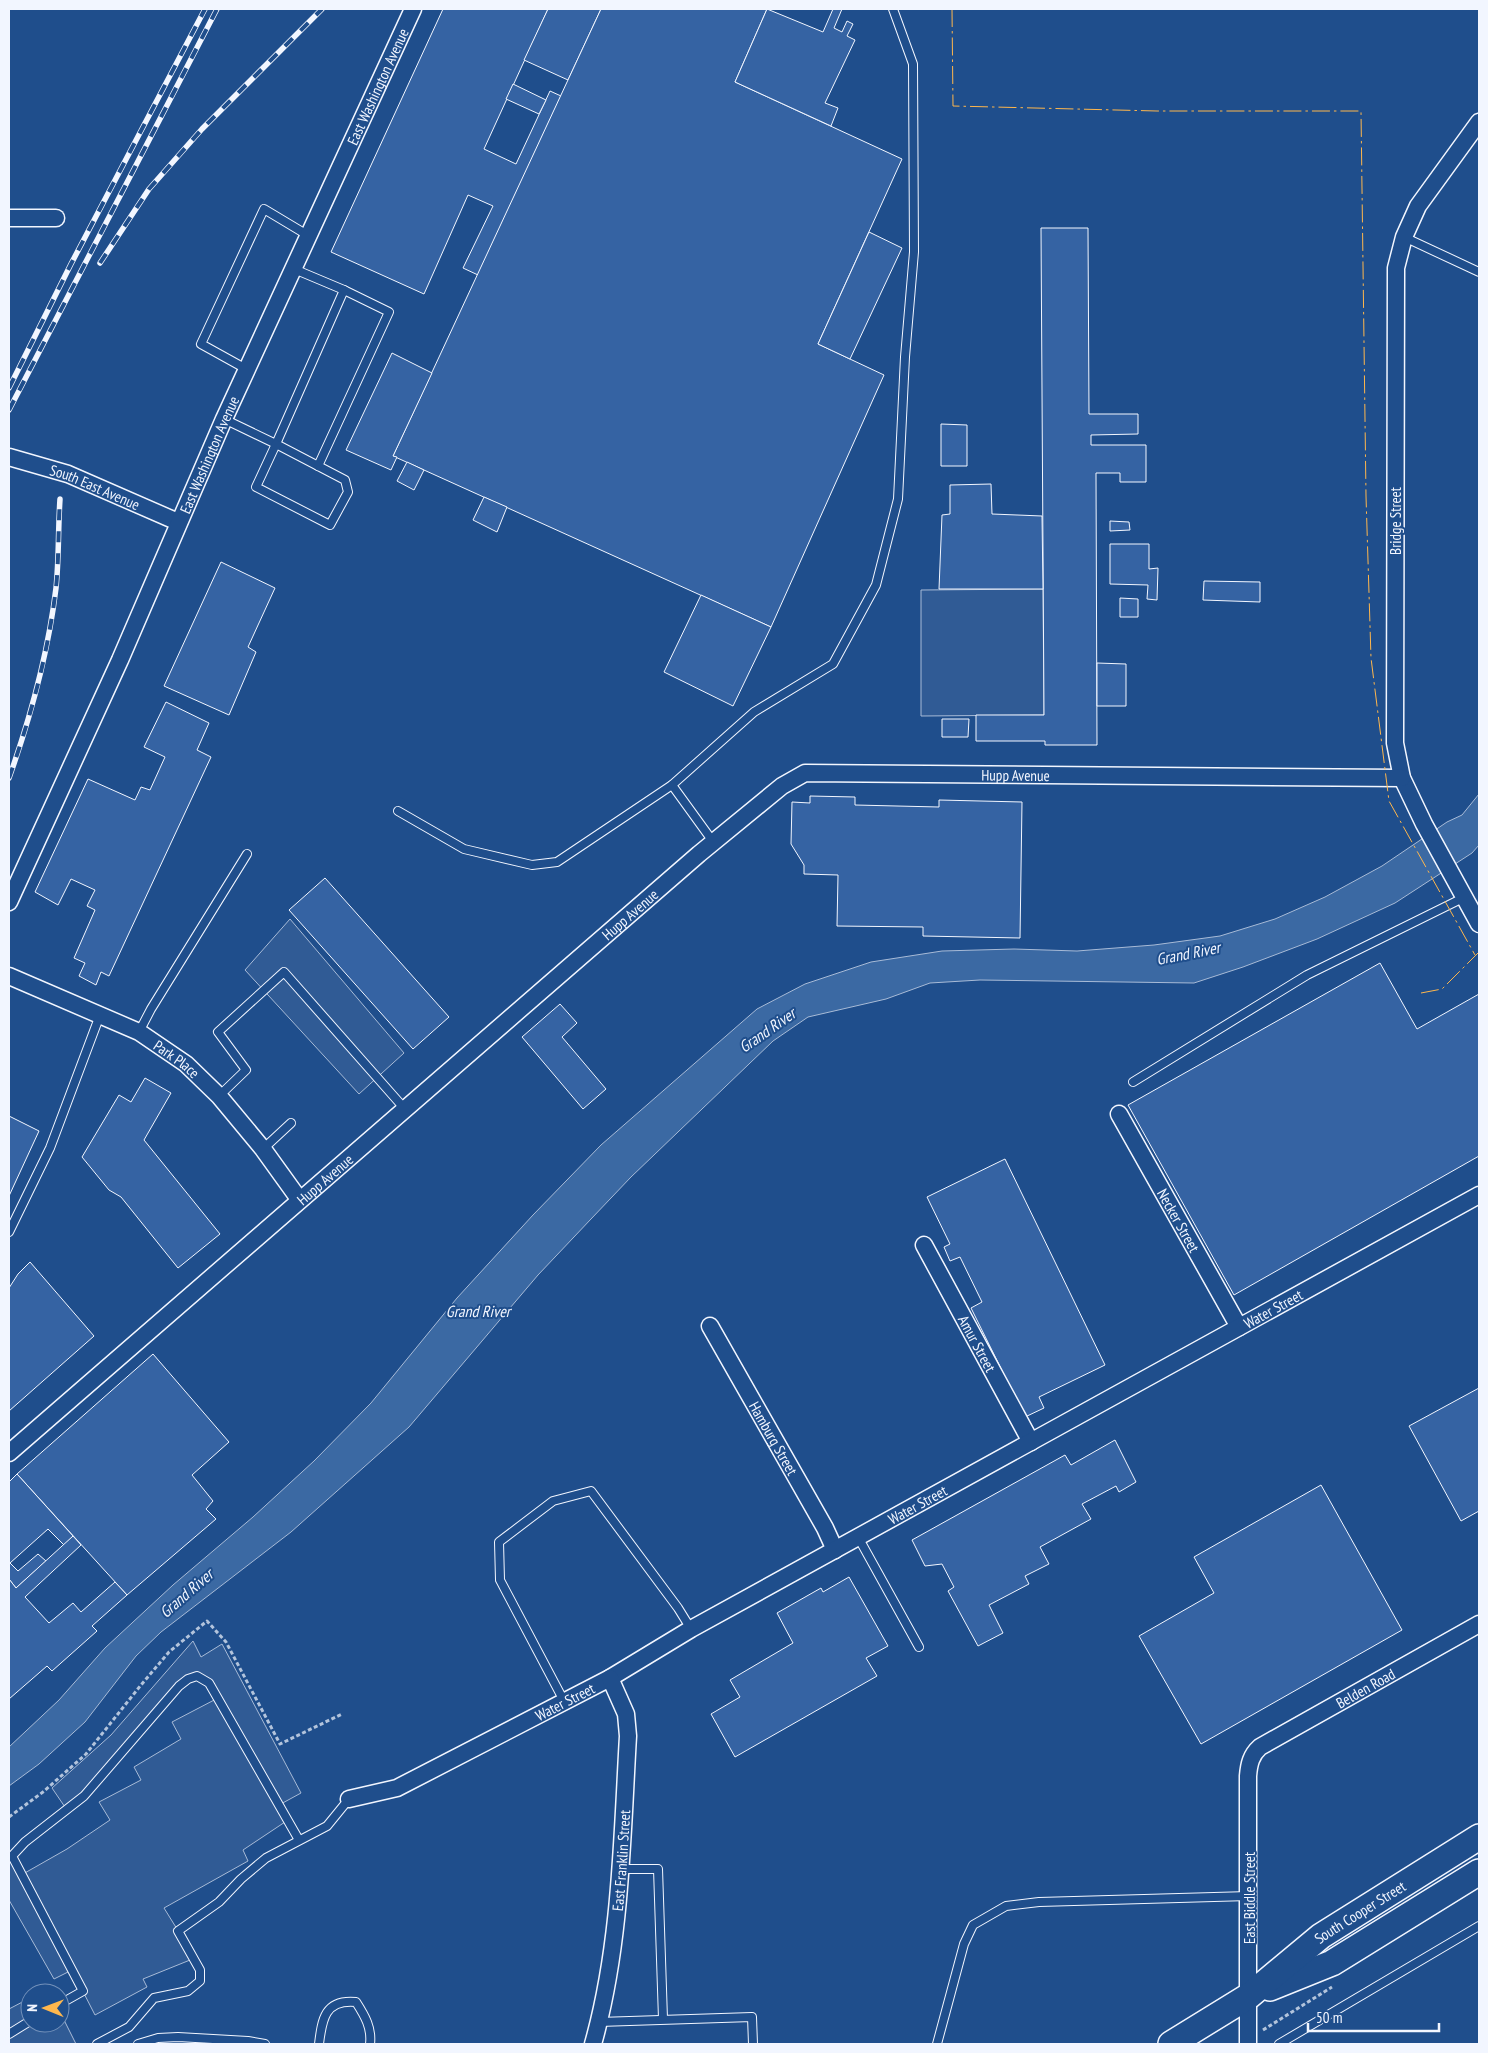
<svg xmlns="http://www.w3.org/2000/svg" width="1488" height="2053" viewBox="0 0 1488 2053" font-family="'PT Sans Narrow',sans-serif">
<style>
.parking{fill:#305b95;stroke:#a8bbd7}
.water{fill:#3b69a3;stroke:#a8bbd7}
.building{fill:#3563a3;stroke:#f2f6ff}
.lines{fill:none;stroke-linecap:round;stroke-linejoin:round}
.service-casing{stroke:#f2f6ff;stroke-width:10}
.minor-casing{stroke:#f2f6ff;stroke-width:19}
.primary-casing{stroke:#f2f6ff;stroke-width:28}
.path{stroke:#b3c4dc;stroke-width:3;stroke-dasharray:4 2.5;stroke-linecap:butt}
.service{stroke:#1f4e8c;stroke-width:8}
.minor{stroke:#1f4e8c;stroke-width:16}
.primary{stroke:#1f4e8c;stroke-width:25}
.rail-casing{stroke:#f2f6ff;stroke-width:5.5}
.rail{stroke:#1f4e8c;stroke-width:4;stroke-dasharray:11;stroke-linecap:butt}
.power{stroke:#ffb74d;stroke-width:1;stroke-dasharray:18 4 2.5 4;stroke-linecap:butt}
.labels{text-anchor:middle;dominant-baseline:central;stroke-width:4;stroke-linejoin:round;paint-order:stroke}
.street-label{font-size:15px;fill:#f2f6ff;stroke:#1f4e8c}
.water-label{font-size:16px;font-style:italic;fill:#f2f6ff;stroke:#1f4e8c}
</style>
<rect width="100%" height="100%" fill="#1f4e8c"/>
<g class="parking">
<path d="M1043,589L1044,715L921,716V590Z"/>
<path d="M290,919L404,1053L359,1094L245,970Z"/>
<path d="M193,1641L201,1657L222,1644L301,1793L279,1805L288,1820L243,1850L248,1861L164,1908L195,1958L143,1979L147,1987L95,2015L72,1970L54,1979L9,1900V1855L23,1874L67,1849L110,1820L99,1802L141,1780L134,1767L181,1739L172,1722L218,1698L197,1676L188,1679L67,1810L52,1788L111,1735Z"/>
<path d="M30,1998V2023H60V2012L76,2044H9V2009Z"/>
</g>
<path class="water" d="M1479,794V845L1472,853L1395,903L1317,939L1243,967L1194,983L980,980L930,983L886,999L808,1017L773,1041L631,1177L591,1219L538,1275L409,1427L291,1532L161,1632L136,1656L85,1722L39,1764L9,1786V1747L59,1700L105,1648L173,1585L253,1517L314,1461L371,1403L457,1298L533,1215L601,1145L757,1009L805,984L871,962L942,951L1014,949L1077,951L1154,945L1220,936L1275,919L1325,897L1382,866L1447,822L1462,815Z"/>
<g class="building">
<path d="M443,9H548L484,149L516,164L550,91L561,96L478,275L463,268L493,206L468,195L424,294L331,252Z"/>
<path d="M548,9H601L568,80L524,60Z"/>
<path d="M601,9H767L735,82L902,159L818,344L884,375L771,627L393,456Z"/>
<path d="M767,9L823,32L833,9H842L834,28L842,32L847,21L853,24L847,36L855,40L825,103L838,108L831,126L735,82Z"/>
<path d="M513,84L546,100L539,114L506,99Z"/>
<path d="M1041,228H1088L1089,414H1138V434L1091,435V445H1146V482H1120V473H1096L1097,745H1045V741H976V715H1044Z"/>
<path d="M869,232L902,248L850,359L818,344Z"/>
<path d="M392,353L432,373L393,456L397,457L391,470L346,450Z"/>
<path d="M941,424L967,425V466H941Z"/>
<path d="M407,462L424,470L414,490L397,481Z"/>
<path d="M991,484L992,514L1042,516L1043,589H939L942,515L950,514V485Z"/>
<path d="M484,497L507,507L497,532L473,520Z"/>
<path d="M1110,521L1129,522L1130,530L1110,531Z"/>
<path d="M1110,544H1149V569L1158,568L1157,600L1147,599L1148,585L1110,584Z"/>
<path d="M221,562L275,588L248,647L256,652L229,715L164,686Z"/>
<path d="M1204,581L1260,582V602L1203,600Z"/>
<path d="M701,595L771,627L733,706L664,672Z"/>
<path d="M1120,598L1138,599V617H1120Z"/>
<path d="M1097,663L1126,664V706H1097Z"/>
<path d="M166,702L209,723L197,750L211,757L109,976L101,972L96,985L79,976L85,963L74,958L95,910L87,906L95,890L71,879L58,905L35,892L88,779L135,800L141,787L150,790L165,757L144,747Z"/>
<path d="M942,719H969L968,737H942Z"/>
<path d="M810,796L855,797V805L939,807V800L1022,802L1020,938L923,936V927L837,926L838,875L804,874V865L791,844L792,802L810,803Z"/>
<path d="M325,878L449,1017L413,1049L289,910Z"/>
<path d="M1380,963L1417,1029L1479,994V1156L1234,1295L1128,1105Z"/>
<path d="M560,1004L577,1023L562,1037L606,1089L583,1109L522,1037Z"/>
<path d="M145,1078L171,1093L144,1140L220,1234L178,1268L121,1197L109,1190L82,1157L119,1095L131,1102Z"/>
<path d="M9,1116L39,1131L9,1196Z"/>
<path d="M1005,1159L1105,1365L1039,1397L1044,1408L1025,1417L971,1308L982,1302L960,1257L950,1261L944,1247L950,1244L927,1197Z"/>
<path d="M30,1262L94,1336L9,1411V1288L18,1274Z"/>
<path d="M153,1354L229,1442L192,1475L213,1501L206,1509L216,1519L127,1595L17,1474Z"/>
<path d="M1479,1388V1511L1461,1521L1409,1426Z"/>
<path d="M1115,1440L1136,1482L1119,1492L1116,1486L1082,1504L1091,1519L1040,1547L1049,1564L1025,1576L1029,1584L989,1605L1003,1633L978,1646L948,1591L954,1587L942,1564L925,1566L912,1540L1065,1455L1071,1465Z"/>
<path d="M17,1474L73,1536L64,1545L48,1529L10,1563L18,1571L38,1554L46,1561L16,1588L9,1579V1482Z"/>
<path d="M1321,1485L1402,1630L1201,1744L1139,1636L1214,1593L1194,1557Z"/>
<path d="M73,1536L81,1545L25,1597L49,1623L73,1603L81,1612L115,1582L127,1595L92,1626L97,1631L52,1671L47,1666L9,1699V1579L16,1588Z"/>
<path d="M849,1577L888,1646L866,1658L877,1676L735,1757L711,1714L740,1697L730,1680L793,1643L777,1613L821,1588L823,1592Z"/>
</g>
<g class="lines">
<defs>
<g id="service">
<path d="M1404,237L1479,272"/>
<path d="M248,370L201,344L264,209L309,236"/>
<path d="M224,419L276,444L344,290L294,269"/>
<path d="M276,444L345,480L348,492L330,525L256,487Z"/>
<path d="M318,466L389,312L344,290"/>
<path d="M398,811L464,849L532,865L557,862L672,785"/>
<path d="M714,843L672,785L754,712L833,664L876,585L898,499L905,357L914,252L913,64L893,9"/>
<path d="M139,1032L151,1009L247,854"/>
<path d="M1133,1082L1307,975L1465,897"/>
<path d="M219,1096L246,1070L218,1032L284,972L404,1108"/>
<path d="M263,1149L291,1123"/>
<path d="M9,1232L50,1148L100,1015"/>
<path d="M858,1537L919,1647"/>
<path d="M564,1701L500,1580L499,1542L553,1501L591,1491L678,1608L691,1629"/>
<path d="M620,1869H658L663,2019"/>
<path d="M60,2004L83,1991L12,1856L25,1842L84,1796L179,1686L188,1679L197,1676L209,1683L299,1840"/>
<path d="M599,2022L752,2017L753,2044"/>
<path d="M9,2034L30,2021"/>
<path d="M97,2044L129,2027L154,1998L188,1991L200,1981V1970L178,1931L219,1902L241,1879L266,1858L327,1826L349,1799"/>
<path d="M138,2044L158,2038L178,2037L248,2041L265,2044"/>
<path d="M319,2044C322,2019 325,1999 356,2002C365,2016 372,2028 370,2044"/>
<path d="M937,2044L964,1944L973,1925L1006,1906L1039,1902L1249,1896"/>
<path d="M1279,2044L1479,1926"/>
</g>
<g id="minor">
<path d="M1479,122L1418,206L1404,237L1396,268L1395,743L1402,778L1424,824L1479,924"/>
<path d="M9,218H56"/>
<path id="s1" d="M9,457L68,474L178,522"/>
<path id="s2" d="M9,902L120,660L224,419L413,9"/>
<path id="s3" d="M9,976L139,1032L186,1064L219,1096L263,1149L299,1199"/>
<path id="s4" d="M1119,1114L1239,1327"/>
<path id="s5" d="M924,1245L1031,1442"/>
<path id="s6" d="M710,1326L825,1528L835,1550"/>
<path id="s7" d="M9,1453L699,854L782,786L805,773L1402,778"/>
<path id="s8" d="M349,1799L397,1788L610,1678L691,1629L1479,1195"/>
<path id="s9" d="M593,2044C621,1945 622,1838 628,1736L626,1714L610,1678"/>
<path id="s10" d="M1248,2044V1776C1249,1764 1251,1755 1260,1747L1479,1624"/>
</g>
<g id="primary">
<path d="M1270,1988L1332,1963L1479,1872"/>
<path id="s11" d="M1171,2044L1249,1996L1321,1936L1479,1837"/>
</g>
</defs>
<use href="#service" class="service-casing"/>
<use href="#minor" class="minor-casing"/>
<use href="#primary" class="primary-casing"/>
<g class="path">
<path d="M9,1817L43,1792L86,1754L141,1685L169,1652L207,1621L226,1642L280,1744L342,1714"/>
<path d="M1263,2030L1332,1987"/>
</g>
<use href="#service" class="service"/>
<use href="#minor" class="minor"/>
<use href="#primary" class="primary"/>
<defs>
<g id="rail">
<path d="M100,263L149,189L202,129L322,9"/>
<path d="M9,388L71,264L205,9"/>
<path d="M9,410L217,9"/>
<path d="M9,778C31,716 48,654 56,588C59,559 58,529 60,499"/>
</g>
</defs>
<use href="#rail" class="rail-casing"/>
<use href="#rail" class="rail"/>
<g class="power">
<path d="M952,9L953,106L1157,111H1361L1366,496L1371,658L1389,801L1475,955"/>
<path d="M1421,993L1442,989L1479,952"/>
</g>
</g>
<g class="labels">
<g class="street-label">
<text stroke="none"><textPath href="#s2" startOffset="895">East Washington Avenue</textPath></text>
<text stroke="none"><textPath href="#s2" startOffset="490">East Washington Avenue</textPath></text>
<text stroke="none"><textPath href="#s1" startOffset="91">South East Avenue</textPath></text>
<text transform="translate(1395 521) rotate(-90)">Bridge Street</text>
<text stroke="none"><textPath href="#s7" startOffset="1258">Hupp Avenue</textPath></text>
<text stroke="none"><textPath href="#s7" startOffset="822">Hupp Avenue</textPath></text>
<text stroke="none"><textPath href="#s3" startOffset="188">Park Place</textPath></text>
<text stroke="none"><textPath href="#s7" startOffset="418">Hupp Avenue</textPath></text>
<text stroke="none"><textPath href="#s4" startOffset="122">Necker Street</textPath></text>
<text stroke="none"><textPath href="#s8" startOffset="1048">Water Street</textPath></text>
<text stroke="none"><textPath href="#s5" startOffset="112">Amur Street</textPath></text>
<text stroke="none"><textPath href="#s6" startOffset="129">Hamburg Street</textPath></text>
<text stroke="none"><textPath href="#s8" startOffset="642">Water Street</textPath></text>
<text stroke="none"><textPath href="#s10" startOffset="421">Belden Road</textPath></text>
<text stroke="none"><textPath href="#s8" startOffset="238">Water Street</textPath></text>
<text stroke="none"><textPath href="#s9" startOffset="186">East Franklin Street</textPath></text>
<text transform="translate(1249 1898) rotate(-90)">East Biddle Street</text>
<text stroke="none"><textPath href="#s11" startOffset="231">South Cooper Street</textPath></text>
</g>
<g class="water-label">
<text transform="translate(1188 953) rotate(-11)">Grand River</text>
<text transform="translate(767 1030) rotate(-35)">Grand River</text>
<text x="478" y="1311">Grand River</text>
<text transform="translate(186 1593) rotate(-41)">Grand River</text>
</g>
</g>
<rect width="1488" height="2053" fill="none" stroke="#f2f6ff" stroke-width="20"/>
<g transform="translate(45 2008) rotate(271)"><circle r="24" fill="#1f4e8c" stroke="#7391ba"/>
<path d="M0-4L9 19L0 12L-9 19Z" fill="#ffb74d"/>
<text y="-8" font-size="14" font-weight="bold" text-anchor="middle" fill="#f2f6ff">N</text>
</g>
<path d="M1308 2023v8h131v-8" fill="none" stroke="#f2f6ff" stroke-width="2.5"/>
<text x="1316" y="2023" font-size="15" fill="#f2f6ff" stroke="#1f4e8c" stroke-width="4" paint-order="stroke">50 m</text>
</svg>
